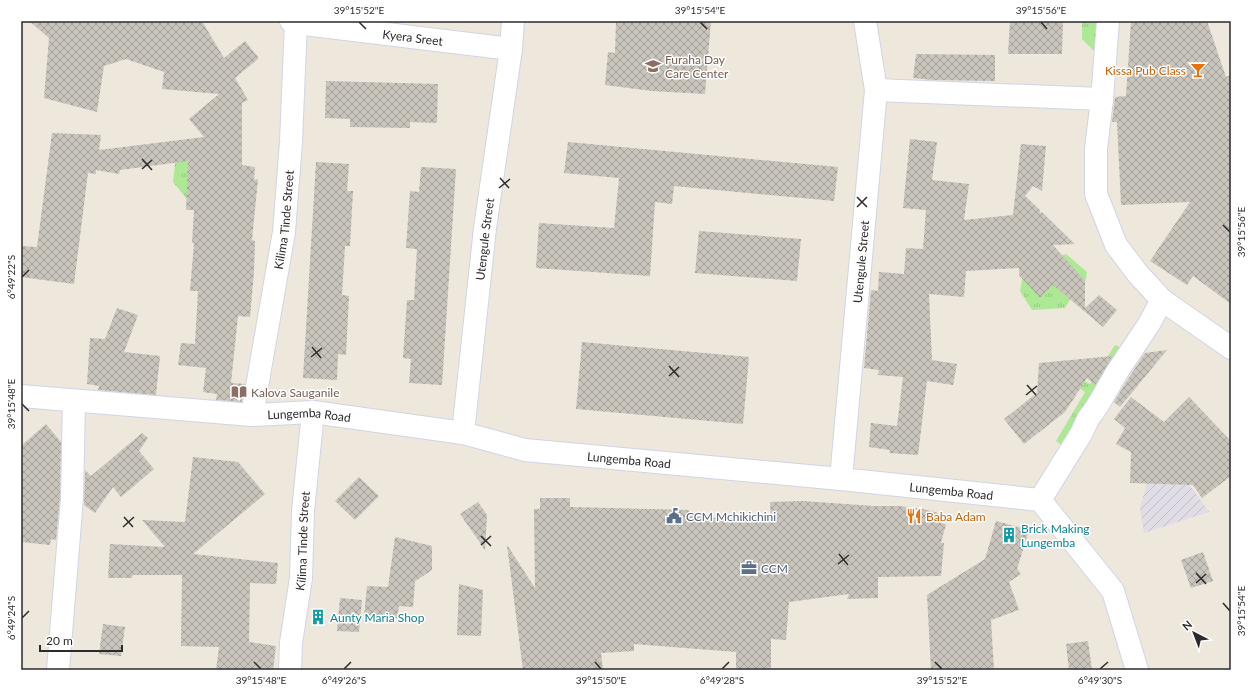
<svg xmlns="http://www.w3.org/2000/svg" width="1252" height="691" viewBox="0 0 1252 691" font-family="Lato,sans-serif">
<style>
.industrial{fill:url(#industrial-furrows)}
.grass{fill:url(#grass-tufts)}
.building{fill:url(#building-cross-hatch)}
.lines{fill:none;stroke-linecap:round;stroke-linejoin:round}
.street-casing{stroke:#d1d4e5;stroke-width:24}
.street{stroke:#fff;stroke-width:22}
.ticks{fill:none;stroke:#2b2b2b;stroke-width:1.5}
.labels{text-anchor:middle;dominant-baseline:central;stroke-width:3;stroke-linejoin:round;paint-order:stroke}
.street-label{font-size:12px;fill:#2b2b2b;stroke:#fff}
.education-label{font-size:12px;fill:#785e54;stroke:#fff;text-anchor:start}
.food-label{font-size:12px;fill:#c56008;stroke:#fff;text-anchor:end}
.service-label{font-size:12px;fill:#4e5e75;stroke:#fff;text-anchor:start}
.culture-label{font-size:12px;fill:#0d838f;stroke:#fff;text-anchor:start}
.neatline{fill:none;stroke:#2b2b2b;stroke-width:1.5}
.ticks-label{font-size:10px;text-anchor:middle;fill:#2b2b2b}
</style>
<defs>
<pattern id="industrial-furrows" width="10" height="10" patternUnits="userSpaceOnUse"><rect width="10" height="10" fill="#e0dde6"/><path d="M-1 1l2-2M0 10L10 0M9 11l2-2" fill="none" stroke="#c0bec5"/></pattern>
<pattern id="grass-tufts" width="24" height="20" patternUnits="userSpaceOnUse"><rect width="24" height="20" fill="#ade895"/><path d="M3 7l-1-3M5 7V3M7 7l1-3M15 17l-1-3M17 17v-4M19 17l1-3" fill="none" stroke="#95c781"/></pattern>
<pattern id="building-cross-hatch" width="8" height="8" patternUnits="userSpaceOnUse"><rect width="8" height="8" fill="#c9c4bc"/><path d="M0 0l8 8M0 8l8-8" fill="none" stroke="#a39f99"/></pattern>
</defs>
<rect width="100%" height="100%" fill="#eee7dc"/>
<path class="industrial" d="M1177,467L1209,512L1144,533L1140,508L1149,475Z"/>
<g class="grass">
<path d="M1082,21H1102L1095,52L1082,39Z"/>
<path d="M197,147L191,204L173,182L176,156Z"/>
<path d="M1066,254L1087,272L1083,294L1071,298L1065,308L1032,310L1020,291L1023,274L1027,266Z"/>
<path d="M1115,345L1120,347L1062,445L1056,441L1085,392L1056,371L1060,367L1090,384Z"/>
</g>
<g class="building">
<path d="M29,21H202L224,58L245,41L258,57V59L235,78L248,100L242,103V165L255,167L254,180L258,179L252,240L255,241L254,272L250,317L238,316L231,383L245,384L242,402L216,400L217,394L203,392L206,368L178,365L181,343L195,344L198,291H190L194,243H192L194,210H186L188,161L120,170L119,174L96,170V174L88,173L74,284L21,277V246L37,247L52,133L101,135L99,150L204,137L189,119L219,94L162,89L164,72L126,59L104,66L97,112L44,98L49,38Z"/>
<path d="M616,21H711L705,94L652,91L605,85L608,52L615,53Z"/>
<path d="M1010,21H1063L1062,54H1008Z"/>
<path d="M1131,21H1207L1226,77L1231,75V304L1193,276L1187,285L1150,261L1190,202L1121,205L1117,122H1112L1115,97L1126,96Z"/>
<path d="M916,54L995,55V81L933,80L913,78Z"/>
<path d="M326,81L438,84L437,123L410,122V128L350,127V119L325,118Z"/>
<path d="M910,139L937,142L932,180L969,184L964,220L1013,215L1021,144L1046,146L1042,191L1033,186L1025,196L1040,210V213L1042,212L1075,244L1053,245L1085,281V308L1099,295L1117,310L1103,327L1053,285L1040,298L1019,275V268L966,271L964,297L929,294L932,360L957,364L953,385L927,381L918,455L889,453L890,450L869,447L871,423L897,426L903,377L878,375L879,370L864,368L871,290L878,291L879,272L904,274L906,248L923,249L926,210L903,208Z"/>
<path d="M568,142L838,167L834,201L674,186L672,204L655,202L650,276L536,268L539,223L614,228L619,178L564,173Z"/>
<path d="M316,162L349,164L347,191H353L350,246H345L342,295L349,296L346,355L338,354L337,380L303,378Z"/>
<path d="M421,167L456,169L442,385L409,383L411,359L403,358L407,300H414L417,249L406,248L410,191L419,192Z"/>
<path d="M699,231L801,239L797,281L695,273Z"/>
<path d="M117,308L138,315L124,352L160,356L156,395L98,390L99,386L87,384L90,338L105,339Z"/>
<path d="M582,342L749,357L743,424L576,409Z"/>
<path d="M1167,350L1120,407L1114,402L1128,379L1145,353Z"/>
<path d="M1113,356L1095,385L1087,378L1065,412L1024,444L1004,419L1037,393L1039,363Z"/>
<path d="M1131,397L1164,422L1189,397L1231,441V476L1202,498L1193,485L1130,483L1131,452L1116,444L1125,428L1114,419Z"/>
<path d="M46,424L61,442L60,497L56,540L51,539L50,545L21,542V446Z"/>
<path d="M142,433L148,438L139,451L154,469L121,497L113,487L95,513L84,505L85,470L91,476Z"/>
<path d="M193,457L238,462L265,494L193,554L278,563L276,584L250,583L249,642L276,646L273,670H216L219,647L181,646L182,575H133L132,578H108L110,544L165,547L142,520L185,522Z"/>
<path d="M359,477L379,496L355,520L335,501Z"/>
<path d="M540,498H570V507L689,510L688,516L771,521L770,502L802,501L874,506H900L923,509L938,513L937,522L946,524L941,543H944L941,576L878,577V598L847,599L849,594L789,602L786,640L771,639V670H736V652L634,644V651L601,653L603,670H523L507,545L535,588L534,509H540Z"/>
<path d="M478,502L487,515L485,550L460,514Z"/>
<path d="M996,521L1029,530L1017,569L1021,574L1009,582L1019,610L991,620L994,670H931L927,595L985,559Z"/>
<path d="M395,537L432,546V570L414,582H415L413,607L399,606L397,619L364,616L367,586L388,587Z"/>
<path d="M1203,552L1213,581L1191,588L1181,560Z"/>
<path d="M459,584L483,590L481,636L457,635Z"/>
<path d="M340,598L362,600L359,632L337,631Z"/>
<path d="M103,624L125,627L121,656L99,654Z"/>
<path d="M1088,641L1092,670H1069L1066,644Z"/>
</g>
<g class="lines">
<defs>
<g id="street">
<path id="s1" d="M291,21L296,23L511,49"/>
<path d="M1108,21L1102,99L1096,149V194L1116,245L1138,274L1162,300L1231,348"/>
<path d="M876,90L1102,99"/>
<path id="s2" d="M21,396L252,415L313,412L463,433L525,450L841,479L1040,500L1113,591L1137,670"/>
<path id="s3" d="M252,415L284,232L291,142L296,21"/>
<path id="s4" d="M463,433L485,228L511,49L513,21"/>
<path id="s5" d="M841,479L876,90L865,21"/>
<path d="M1040,500L1081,434L1088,419L1098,405L1117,372L1149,324L1162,300"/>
<path d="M58,670L72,498L74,401"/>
<path id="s6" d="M290,670L291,643L301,578L303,511L313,412"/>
</g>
</defs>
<use href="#street" class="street-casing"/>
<use href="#street" class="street"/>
</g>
<path class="ticks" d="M359,22L366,29M700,22L707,29M1041,22L1047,29M142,159L152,170M142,169L152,160M500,178L509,188M499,188L510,179M857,197L867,207M857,207L867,197M1223,225L1230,232M22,277L29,270M312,347L321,358M311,357L322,348M669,366L679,377M669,376L679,367M1027,385L1036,395M1026,395L1037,386M22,404L29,411M124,517L133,527M123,527L134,517M481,536L491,546M481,545L491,536M839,554L848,565M838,564L849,555M1196,573L1206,584M1196,583L1206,574M1223,603L1230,611M22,618L29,611M254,662L261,669M595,662L601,669M935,662L942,669M344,669L351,662M722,669L729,662M1100,669L1108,662"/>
<defs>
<symbol id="school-bare" viewBox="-9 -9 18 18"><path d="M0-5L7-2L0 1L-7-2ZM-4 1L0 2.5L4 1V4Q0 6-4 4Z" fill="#8d6e63" stroke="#fff" stroke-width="2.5" paint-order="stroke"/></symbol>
<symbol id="bar-bare" viewBox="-9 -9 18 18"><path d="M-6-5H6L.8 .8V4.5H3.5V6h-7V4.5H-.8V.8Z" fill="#e8710a" stroke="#fff" stroke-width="2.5" paint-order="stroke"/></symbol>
<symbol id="library-bare" viewBox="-9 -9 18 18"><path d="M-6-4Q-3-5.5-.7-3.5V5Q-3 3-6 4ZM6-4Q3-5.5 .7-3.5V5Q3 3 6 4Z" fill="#8d6e63" stroke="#fff" stroke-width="2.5" paint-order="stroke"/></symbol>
<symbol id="civic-bare" viewBox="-9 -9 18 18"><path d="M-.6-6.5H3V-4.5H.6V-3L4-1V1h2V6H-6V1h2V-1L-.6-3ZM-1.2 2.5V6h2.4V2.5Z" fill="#5c6f8a" stroke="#fff" stroke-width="2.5" paint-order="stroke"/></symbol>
<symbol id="restaurant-bare" viewBox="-9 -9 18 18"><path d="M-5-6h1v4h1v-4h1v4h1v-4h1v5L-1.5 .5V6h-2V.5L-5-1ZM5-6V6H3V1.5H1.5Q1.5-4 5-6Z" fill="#e8710a" stroke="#fff" stroke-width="2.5" paint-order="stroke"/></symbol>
<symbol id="building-bare" viewBox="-9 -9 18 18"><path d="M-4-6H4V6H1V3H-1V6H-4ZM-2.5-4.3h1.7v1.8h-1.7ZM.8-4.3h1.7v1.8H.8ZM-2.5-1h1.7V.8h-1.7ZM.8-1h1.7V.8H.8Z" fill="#0f9aa8" stroke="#fff" stroke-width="2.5" paint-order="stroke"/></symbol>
<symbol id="office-bare" viewBox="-9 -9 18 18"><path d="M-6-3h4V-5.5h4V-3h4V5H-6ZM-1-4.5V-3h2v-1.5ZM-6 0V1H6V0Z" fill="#5c6f8a" stroke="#fff" stroke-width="2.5" paint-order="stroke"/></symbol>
</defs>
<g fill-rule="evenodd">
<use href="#school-bare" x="642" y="55" width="22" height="22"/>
<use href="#bar-bare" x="1187" y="59" width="22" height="22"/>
<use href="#library-bare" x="228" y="381" width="22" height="22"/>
<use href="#civic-bare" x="663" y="505" width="22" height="22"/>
<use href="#restaurant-bare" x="903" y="505" width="22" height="22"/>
<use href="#building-bare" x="998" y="524" width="22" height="22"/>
<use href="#office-bare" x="738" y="557" width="22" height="22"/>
<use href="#building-bare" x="307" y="606" width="22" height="22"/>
</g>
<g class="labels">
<g class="street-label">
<text stroke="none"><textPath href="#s1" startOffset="123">Kyera Sreet</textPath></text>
<text stroke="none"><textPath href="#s3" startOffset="198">Kilima Tinde Street</textPath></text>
<text stroke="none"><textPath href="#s4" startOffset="195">Utengule Street</textPath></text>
<text stroke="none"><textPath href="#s5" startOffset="218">Utengule Street</textPath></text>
<text stroke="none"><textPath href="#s2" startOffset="289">Lungemba Road</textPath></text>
<text stroke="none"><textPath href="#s2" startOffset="613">Lungemba Road</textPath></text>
<text stroke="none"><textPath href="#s2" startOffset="937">Lungemba Road</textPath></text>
<text stroke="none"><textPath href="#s6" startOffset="130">Kilima Tinde Street</textPath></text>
</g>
<g class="education-label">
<text x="665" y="59">Furaha Day<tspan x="665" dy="14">Care Center</tspan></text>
<text x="251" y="392">Kalova Sauganile</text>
</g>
<g class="food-label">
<text x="1186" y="70">Kissa Pub Class</text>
<text x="926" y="516" text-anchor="start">Baba Adam</text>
</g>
<g class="service-label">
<text x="686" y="516">CCM Mchikichini</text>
<text x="761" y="568">CCM</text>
</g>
<g class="culture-label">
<text x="1021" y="528">Brick Making<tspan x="1021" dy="14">Lungemba</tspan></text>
<text x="330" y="617">Aunty Maria Shop</text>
</g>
</g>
<rect width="1252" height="691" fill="none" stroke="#ffffff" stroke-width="44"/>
<g transform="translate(1194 633) rotate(318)" stroke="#ffffff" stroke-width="3" paint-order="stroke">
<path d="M0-3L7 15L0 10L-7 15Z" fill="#2b2b2b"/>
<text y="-6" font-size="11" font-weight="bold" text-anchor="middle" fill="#2b2b2b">N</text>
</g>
<path d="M40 645v6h82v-6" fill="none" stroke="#2b2b2b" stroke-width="2"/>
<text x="46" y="645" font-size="12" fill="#2b2b2b" stroke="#ffffff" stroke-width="3" paint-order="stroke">20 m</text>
<rect x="22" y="22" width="1208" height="647" class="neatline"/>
<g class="ticks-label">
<text x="359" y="14">39°15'52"E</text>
<text x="700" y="14">39°15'54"E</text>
<text x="1041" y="14">39°15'56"E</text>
<text transform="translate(1241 232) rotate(-90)" y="4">39°15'56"E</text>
<text transform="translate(11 277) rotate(-90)" y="4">6°49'22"S</text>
<text transform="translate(11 404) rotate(-90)" y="4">39°15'48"E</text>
<text transform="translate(1241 611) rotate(-90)" y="4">39°15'54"E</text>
<text transform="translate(11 618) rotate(-90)" y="4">6°49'24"S</text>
<text x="261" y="684">39°15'48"E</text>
<text x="344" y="684">6°49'26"S</text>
<text x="601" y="684">39°15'50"E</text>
<text x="722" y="684">6°49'28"S</text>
<text x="942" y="684">39°15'52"E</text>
<text x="1100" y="684">6°49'30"S</text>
</g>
</svg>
